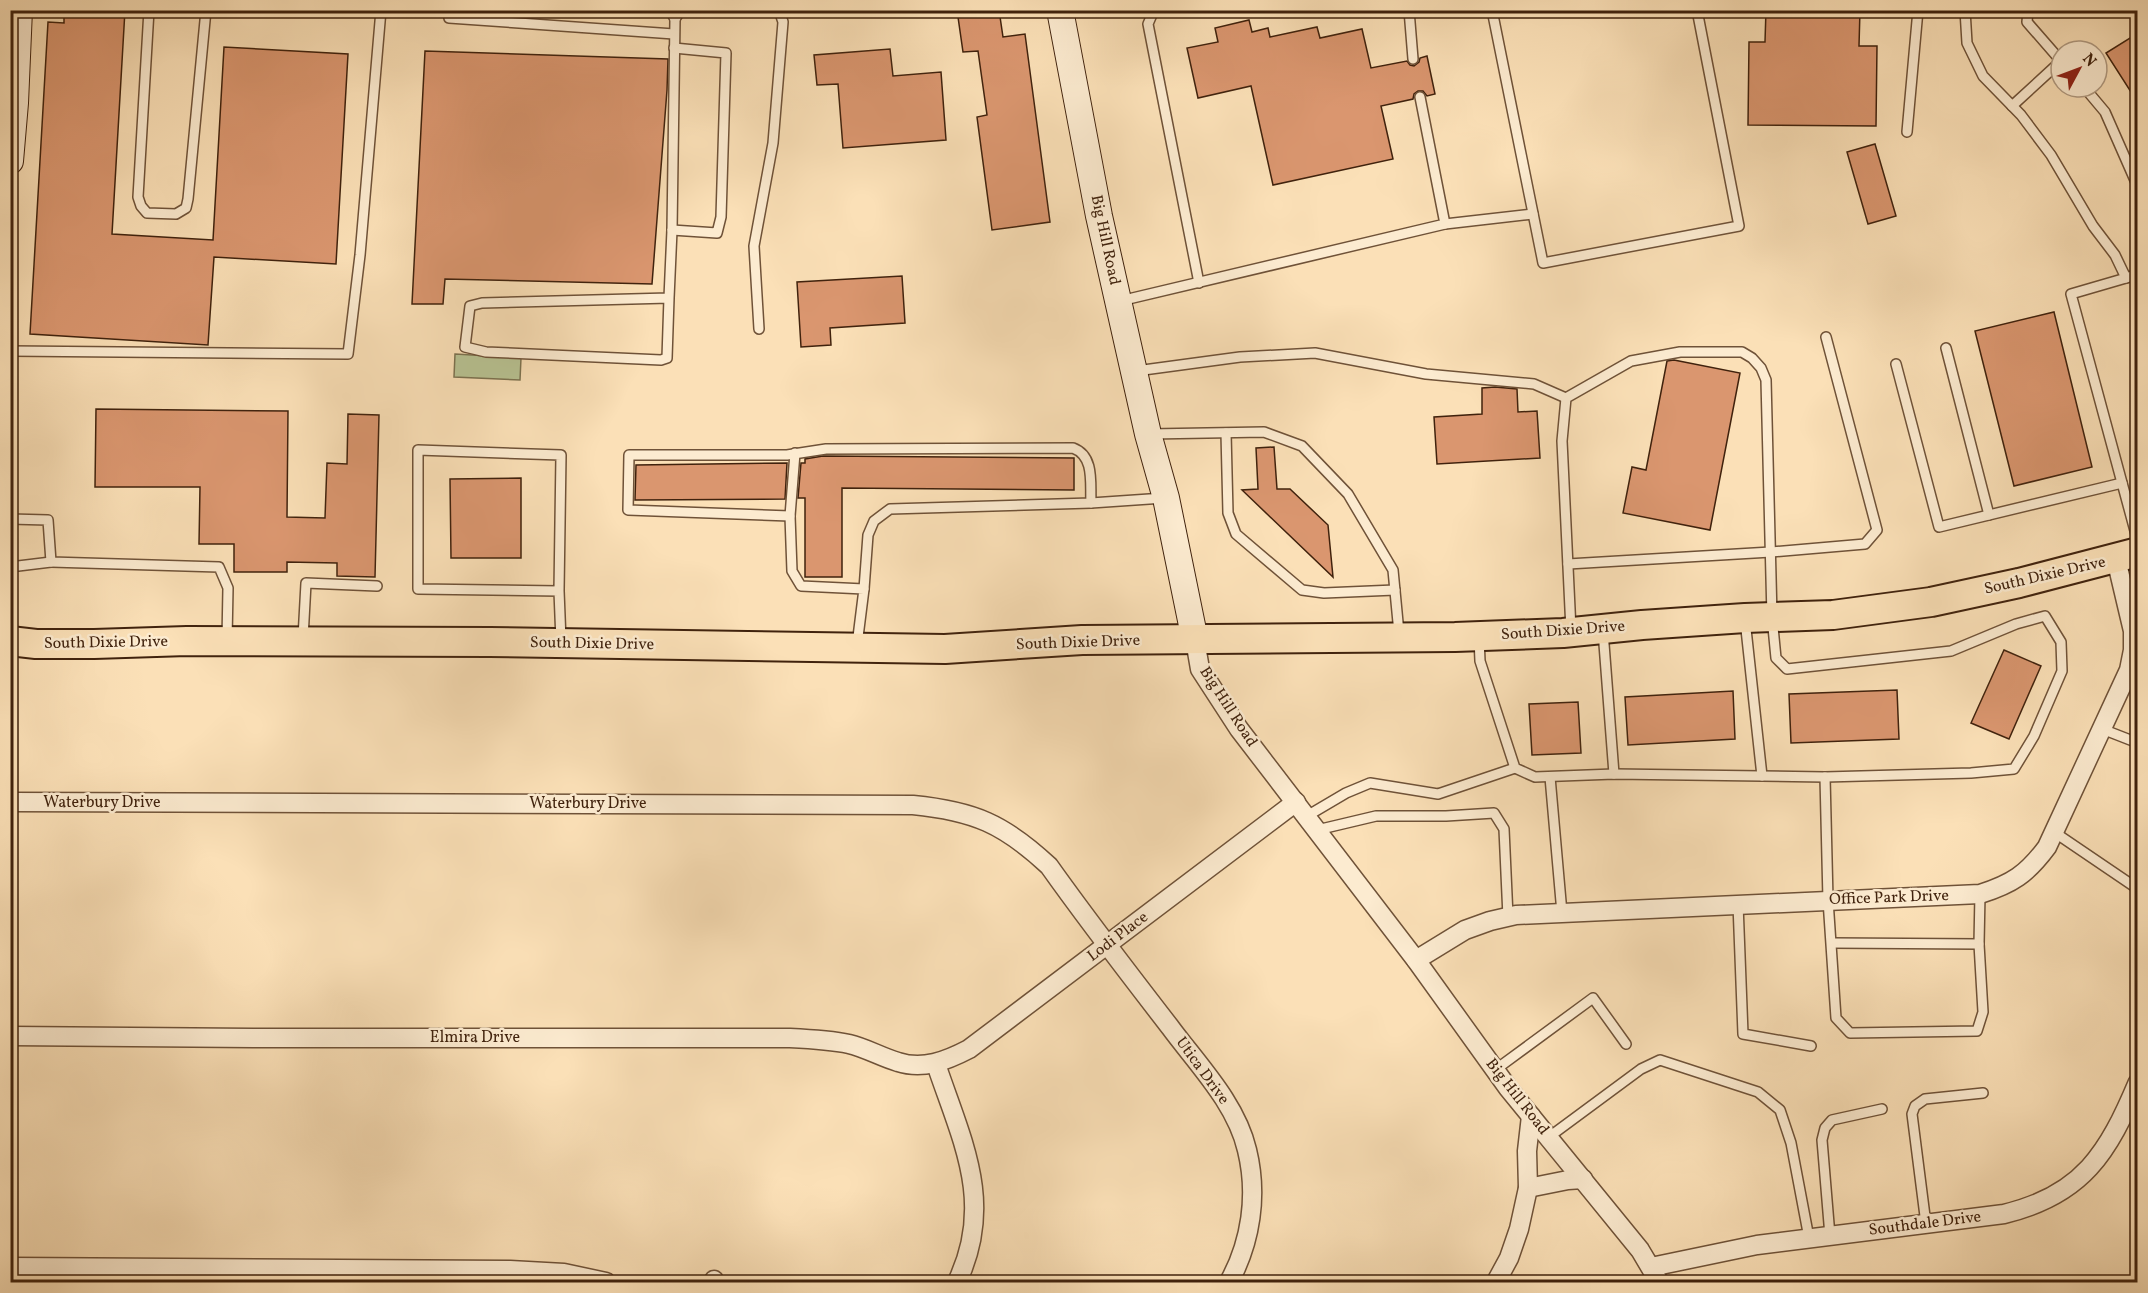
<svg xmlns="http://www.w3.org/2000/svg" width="2148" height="1293" viewBox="0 0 2148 1293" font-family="Vollkorn,serif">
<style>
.green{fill:#b8c393;stroke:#7c7250;stroke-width:1.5}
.building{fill:#da966f;stroke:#40220d;stroke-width:1.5}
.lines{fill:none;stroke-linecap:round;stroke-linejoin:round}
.lane-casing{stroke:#6f5238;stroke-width:12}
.street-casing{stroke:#6f5238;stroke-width:21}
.secondary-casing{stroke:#40220d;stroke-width:28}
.primary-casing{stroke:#40220d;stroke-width:32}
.lane{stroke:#fcebd0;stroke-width:9}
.street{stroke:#fcebd0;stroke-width:18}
.secondary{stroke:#fcebd0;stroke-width:26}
.primary{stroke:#fbe0b7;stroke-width:28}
.labels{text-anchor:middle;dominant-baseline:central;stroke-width:5;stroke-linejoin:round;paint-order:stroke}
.street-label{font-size:16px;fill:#40220d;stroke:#fcebd0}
</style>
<rect width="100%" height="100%" fill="#fbe0b7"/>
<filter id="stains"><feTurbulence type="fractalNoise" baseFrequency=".00333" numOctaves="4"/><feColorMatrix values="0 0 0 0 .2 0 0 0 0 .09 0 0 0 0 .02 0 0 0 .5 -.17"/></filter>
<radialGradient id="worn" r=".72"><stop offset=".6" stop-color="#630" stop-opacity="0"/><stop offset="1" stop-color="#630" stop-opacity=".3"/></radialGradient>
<path class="green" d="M455,354L521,358L520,380L454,377Z"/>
<g class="building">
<path d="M64,10H125L112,234L213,240L224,47L348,54L336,264L214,257L208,345L30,334L48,22L64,23Z"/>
<path d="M957,10H999L1003,37L1025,34L1050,222L992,230L977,117L987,115L978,51L963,52Z"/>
<path d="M1766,10H1860L1859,46H1877L1876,126L1748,125L1749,42H1765Z"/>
<path d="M1249,20L1252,32L1268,28L1270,37L1317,27L1320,38L1362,29L1371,68L1407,61L1410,65L1414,66L1419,62L1420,58L1427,56L1435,94L1427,96L1423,91H1418L1414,94L1413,99L1381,106L1393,159L1273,185L1251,86L1198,98L1187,48L1218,42L1215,28Z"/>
<path d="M2138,33V103L2106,53Z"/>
<path d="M890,49L893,76L941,72L946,140L843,148L838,84L817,85L814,55Z"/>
<path d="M425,51L668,59L667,90L652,284L445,279L443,304H412Z"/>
<path d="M1875,144L1896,216L1868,224L1847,152Z"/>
<path d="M902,276L905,323L830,328L831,345L801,347L797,282Z"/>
<path d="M2054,312L2092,467L2014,486L1975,331Z"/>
<path d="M1674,360L1740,373L1710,530L1623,513L1632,467L1646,470L1667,361Z"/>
<path d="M1495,387L1517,389L1518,412L1537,411L1540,458L1437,464L1434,417L1482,414V388Z"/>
<path d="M96,409L288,411L287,517L325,518L327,463L347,464L348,414L379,415L375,577L337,576V563L287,562V572H234V544H199L200,487H95Z"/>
<path d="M1274,447L1277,489H1290L1328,525L1333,577L1242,490L1258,489L1256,448Z"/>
<path d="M823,456L1074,458V490L842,488V577H805V498H798L801,463H805V459Z"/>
<path d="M787,463L785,499L635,500L636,465Z"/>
<path d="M521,478V558H451L450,479Z"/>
<path d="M2004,650L2041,666L2009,739L1971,723Z"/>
<path d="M1897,690L1899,739L1791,743L1789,694Z"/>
<path d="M1733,691L1735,739L1628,745L1625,697Z"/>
<path d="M1578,702L1581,753L1532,755L1529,704Z"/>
</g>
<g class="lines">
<defs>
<g id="lane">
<path d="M149,10L138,197L141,206L147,213L176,214L186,208L188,199L206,10"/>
<path d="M448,10L449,18L674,34"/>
<path d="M670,10L675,19L681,10"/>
<path d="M1154,10L1148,24L1199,283"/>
<path d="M1409,10L1413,59"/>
<path d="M1492,10L1543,263L1739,226L1697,10"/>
<path d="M1965,10L1967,43L1983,76L2021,115L2051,155L2093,226L2115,255L2126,278L2138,274"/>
<path d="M2028,10L2027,22L2061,61"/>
<path d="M2084,87L2105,112L2138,187"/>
<path d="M2012,106L2061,61"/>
<path d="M1907,132L1918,10"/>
<path d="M1445,224L1533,214"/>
<path d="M672,230L717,233L721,217L726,53L674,48"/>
<path d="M2126,278L2071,294L2138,542"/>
<path d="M669,298L667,358L661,360L486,352L465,347L470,306L482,303L669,298L672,230L675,19"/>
<path d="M1120,301L1445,224L1420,97"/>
<path d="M759,329L754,246L773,143L783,22L779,10"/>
<path d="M1946,348L1989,515"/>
<path d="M10,351L348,354L360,255L381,10"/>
<path d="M1896,364L1939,527L2122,483"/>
<path d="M1136,371L1240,357L1315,353L1426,374L1534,384L1566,398"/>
<path d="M1226,433L1228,513L1236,534L1302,590L1324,593L1395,590"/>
<path d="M1150,434L1264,432L1302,446L1348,494L1393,570L1399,633"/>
<path d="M795,453L790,516L792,571L801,586L864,589L857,645"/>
<path d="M790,516L628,510L629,455H787L826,449L1073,448C1095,456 1090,484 1091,503"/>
<path d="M10,519L48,520L51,562L219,567L228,588L227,639"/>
<path d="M1568,564L1771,552L1865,544L1877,530L1826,337"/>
<path d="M10,567L51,562"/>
<path d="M864,589L868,535L874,521L890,509L1091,503L1164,498"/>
<path d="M559,591L561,455L418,450V589L559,591L561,641"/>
<path d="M1745,620L1762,776"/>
<path d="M1603,631L1614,774"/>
<path d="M303,638L306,583L377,586"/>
<path d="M1479,638L1480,661L1515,768L1535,777L1614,774L1825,777L1971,773L2014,769L2034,736L2062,671L2061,642L2045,616L2016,624L1951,651L1787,669L1776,658L1772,617L1766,380L1761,368L1752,358L1742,352H1680L1631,361L1566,398L1562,441L1571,630"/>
<path d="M2102,729L2138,743"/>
<path d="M1550,777L1562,913"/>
<path d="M1825,777L1828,900L1836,1018L1850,1033L1977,1031L1983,1012L1979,944L1980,894"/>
<path d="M1307,816L1346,793L1370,783L1438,794L1515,768"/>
<path d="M1317,830L1376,816H1446L1494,813L1504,829L1508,917"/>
<path d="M2054,832L2138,889"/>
<path d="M1738,904L1743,1034L1811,1046"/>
<path d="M1832,943L1979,944"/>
<path d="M1495,1070L1593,998L1626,1044"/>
<path d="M1549,1137L1641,1069L1660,1060L1758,1092L1780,1110L1791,1143L1809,1238"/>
<path d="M1926,1224L1912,1114L1915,1106L1925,1099L1983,1093"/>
<path d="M1830,1236L1822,1140L1825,1128L1832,1120L1882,1109"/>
</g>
<g id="street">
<path d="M1195,640L1200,669L1239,729L1416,960L1508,1088L1640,1250L1659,1282"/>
<path d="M10,802L913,805C974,811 1004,824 1049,866C1088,921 1129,974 1170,1027C1198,1065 1236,1103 1247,1150C1258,1195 1251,1242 1229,1282"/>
<path d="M1416,960L1465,930L1490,921L1516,915L1980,894C2012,884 2027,874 2047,847L2129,670L2133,650V631L2116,559"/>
<path d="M10,1036L253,1038H789C809,1039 830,1040 849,1044C866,1048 881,1057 898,1062C923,1070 946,1061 969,1049L1296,802"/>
<path d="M936,1064C962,1141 995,1203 957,1282"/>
<path d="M1528,1188L1568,1180L1583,1179"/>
<path d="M10,1267L510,1270L564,1273L606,1282"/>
<path d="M1651,1267L1757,1245L2004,1214C2083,1195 2108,1153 2138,1082"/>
<path d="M713,1282L714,1280"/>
<path d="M1496,1282L1509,1258L1519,1229L1528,1188L1527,1151L1531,1116"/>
</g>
<g id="secondary">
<path d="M1060,10L1099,216L1148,434L1166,498L1195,640"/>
<path d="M10,161L15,103L19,10"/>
</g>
<path id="primary" d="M10,641L36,644H94L187,641L490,642L945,649L1082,640L1455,637L1563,633L1642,625L1745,618L1833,615L1931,602L2019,583L2138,552"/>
</defs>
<use href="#lane" class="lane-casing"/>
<use href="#street" class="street-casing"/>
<use href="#secondary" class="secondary-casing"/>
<use href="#primary" class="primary-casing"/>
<use href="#lane" class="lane"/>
<use href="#street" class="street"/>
<use href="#secondary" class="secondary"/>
<use href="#primary" class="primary"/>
</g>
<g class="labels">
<g class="street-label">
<text transform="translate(1105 240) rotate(78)">Big Hill Road</text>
<text transform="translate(2045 576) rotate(-13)">South Dixie Drive</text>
<text transform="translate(1563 631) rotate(-4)">South Dixie Drive</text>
<text transform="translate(106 643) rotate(-1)">South Dixie Drive</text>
<text transform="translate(1078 643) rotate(-2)">South Dixie Drive</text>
<text transform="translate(592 644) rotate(1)">South Dixie Drive</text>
<text transform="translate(1228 707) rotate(57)">Big Hill Road</text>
<text x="102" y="803">Waterbury Drive</text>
<text x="588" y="804">Waterbury Drive</text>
<text transform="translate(1889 898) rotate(-2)">Office Park Drive</text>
<text transform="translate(1118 937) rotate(-37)">Lodi Place</text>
<text x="475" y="1038">Elmira Drive</text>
<text transform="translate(1202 1071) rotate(54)">Utica Drive</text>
<text transform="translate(1517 1097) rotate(52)">Big Hill Road</text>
<text transform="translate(1925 1224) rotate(-7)">Southdale Drive</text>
</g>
</g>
<rect width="2148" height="1293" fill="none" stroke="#fbe0b7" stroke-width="36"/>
<rect x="12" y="12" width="2124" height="1269" fill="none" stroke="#40220d" stroke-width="3"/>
<rect x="18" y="18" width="2112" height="1257" fill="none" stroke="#40220d" stroke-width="1.5"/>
<g transform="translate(2079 69) rotate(49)"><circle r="28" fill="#fcebd0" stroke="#b19b82" stroke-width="1.5"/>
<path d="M0-4.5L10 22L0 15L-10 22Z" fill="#8f2418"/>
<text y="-9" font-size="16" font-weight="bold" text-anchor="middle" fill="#40220d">N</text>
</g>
<rect width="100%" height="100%" filter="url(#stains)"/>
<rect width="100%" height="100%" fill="url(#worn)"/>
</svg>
